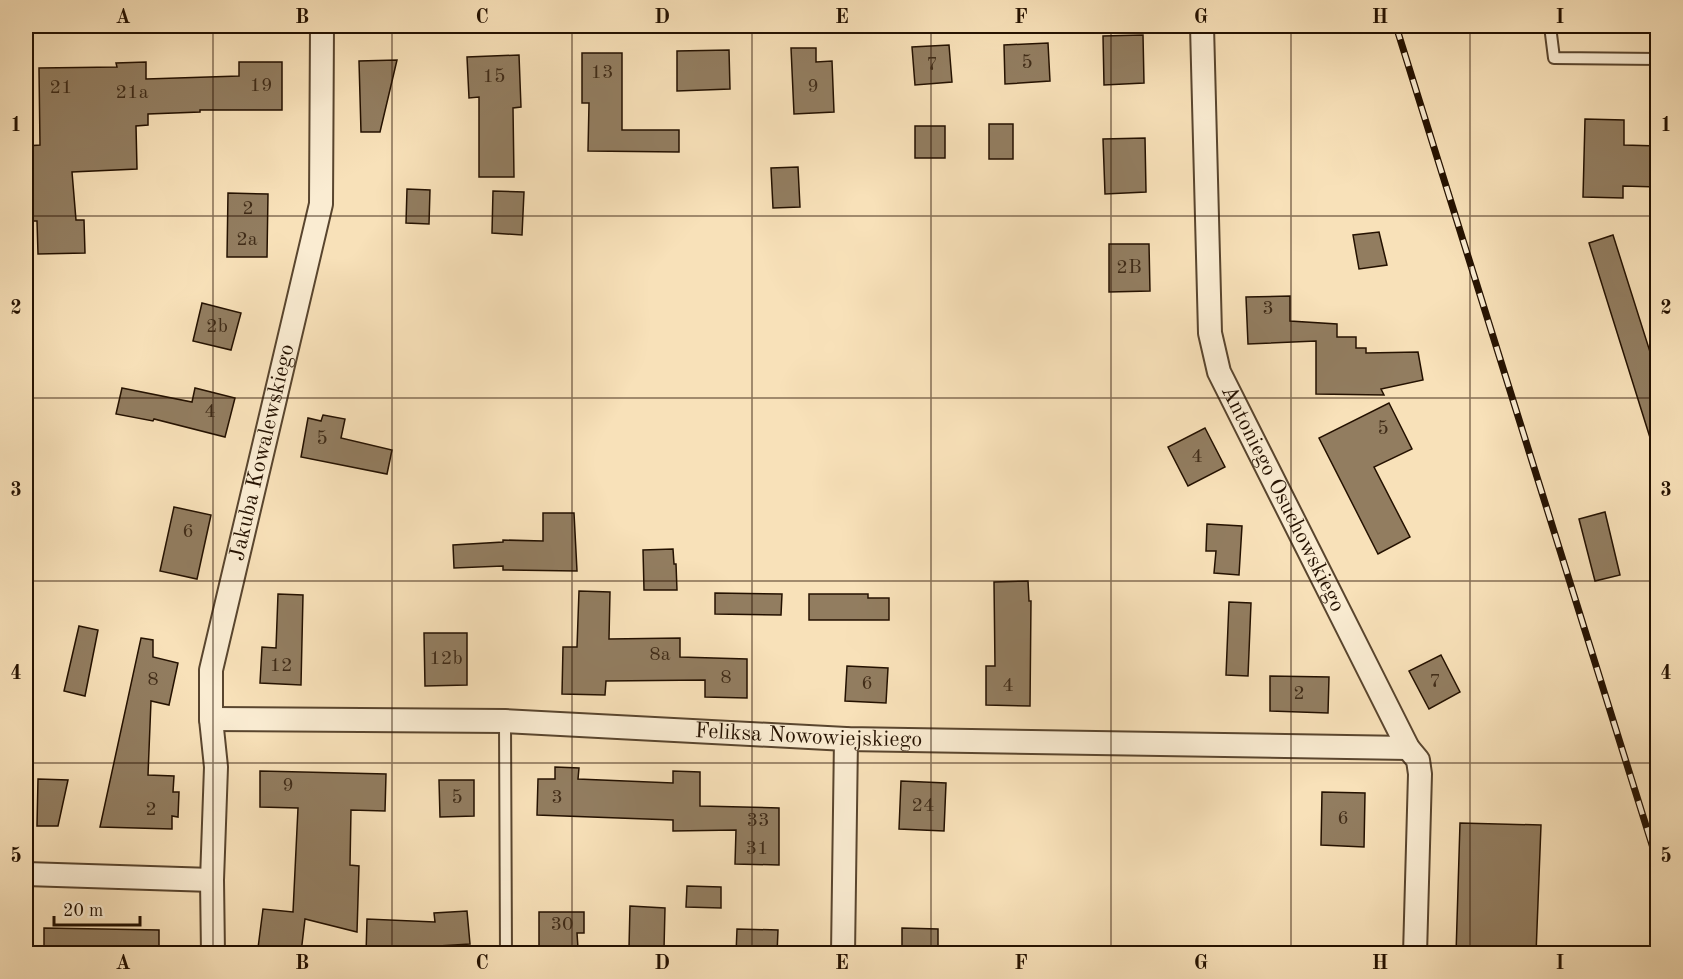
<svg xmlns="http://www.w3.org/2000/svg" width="1683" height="979" viewBox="0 0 1683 979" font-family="'Old Standard TT',serif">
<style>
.building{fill:#927d60;stroke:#241100;stroke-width:1.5}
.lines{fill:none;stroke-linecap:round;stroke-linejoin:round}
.service-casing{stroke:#59452e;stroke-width:14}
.minor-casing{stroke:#59452e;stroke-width:26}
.service{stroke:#faecd2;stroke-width:10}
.minor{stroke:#faecd2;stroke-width:22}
.rail-casing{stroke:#241100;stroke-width:7}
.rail{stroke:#faecd2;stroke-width:4.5;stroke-dasharray:14;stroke-linecap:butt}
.grid{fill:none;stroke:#241100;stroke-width:1.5;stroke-opacity:0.55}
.labels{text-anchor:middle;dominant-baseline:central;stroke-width:4.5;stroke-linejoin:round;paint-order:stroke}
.number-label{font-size:20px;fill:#402c18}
.street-label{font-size:22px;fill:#241100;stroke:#faecd2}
.neatline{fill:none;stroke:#241100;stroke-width:2}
.grid-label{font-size:20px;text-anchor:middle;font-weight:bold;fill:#241100}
</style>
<rect width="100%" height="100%" fill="#f8e1b9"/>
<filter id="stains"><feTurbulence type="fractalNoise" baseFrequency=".00333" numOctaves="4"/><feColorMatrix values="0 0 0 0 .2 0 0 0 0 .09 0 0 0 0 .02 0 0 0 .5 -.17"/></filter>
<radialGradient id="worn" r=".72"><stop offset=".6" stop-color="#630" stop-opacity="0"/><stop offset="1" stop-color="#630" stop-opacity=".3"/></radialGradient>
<g class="building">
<path d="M1143,35L1144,83L1104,85L1103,36Z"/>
<path d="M1048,43L1050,81L1005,84L1004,45Z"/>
<path d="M949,45L952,82L915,85L912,47Z"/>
<path d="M791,48H816V62L832,61L834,112L794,114Z"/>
<path d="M729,50L730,89L677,91V51Z"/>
<path d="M582,53H622V130H679V152L588,151L589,103H582Z"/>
<path d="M519,55L521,107L513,108L514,177H479V97L469,98L467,57Z"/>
<path d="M397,60L380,132H361L359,61Z"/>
<path d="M146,62V79L239,76V62H282V110H200V112L148,114V125L136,126L137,169L72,172L76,220H84L85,253L38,254L37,221H28L26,146L40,145L39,68L117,67L116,63Z"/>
<path d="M1585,119L1624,120V145L1658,146V187L1623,186V198L1583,197Z"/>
<rect x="989" y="124" width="24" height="35"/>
<rect x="915" y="126" width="30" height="32"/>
<path d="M1145,138L1146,192L1105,194L1103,139Z"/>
<path d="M798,167L800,207L773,208L771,168Z"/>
<path d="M407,189L430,190L429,224L406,223Z"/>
<path d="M493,191L524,192L522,235L492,233Z"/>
<path d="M228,193L268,194L267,257H227Z"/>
<path d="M1379,232L1387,265L1359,269L1353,235Z"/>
<path d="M1613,235L1658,377V444H1652L1589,243Z"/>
<path d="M1109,244H1149L1150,291L1109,292Z"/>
<path d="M1290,296V321L1337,324V337H1356V348H1366V353L1418,352L1423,380L1381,389L1384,395L1316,394V341L1248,344L1246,297Z"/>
<path d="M202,303L241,313L231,350L193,341Z"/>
<path d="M122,388L192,402L195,388L235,398L225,437L154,419L153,421L116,414Z"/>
<path d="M1389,403L1412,449L1374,467L1410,537L1378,554L1319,438Z"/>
<path d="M323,415L345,419L341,438L392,450L387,474L301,457L308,418L321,421Z"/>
<path d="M1205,428L1225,467L1188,486L1168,447Z"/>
<path d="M174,507L211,515L197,579L160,571Z"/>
<path d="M1605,512L1620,575L1595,581L1579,519Z"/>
<path d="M543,513H574L577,571L503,570V566L454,568L453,545L503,542V540L543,541Z"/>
<path d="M1207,524L1242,526L1239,575L1214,573L1216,551H1206Z"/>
<path d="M673,549L674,564H676L677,590H644L643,550Z"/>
<path d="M1028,581L1029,601H1031L1030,706L986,705V666H995L994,582Z"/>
<path d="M579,591L610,592L609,639L680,638V657L747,659V698L705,697V680L606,681L605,695L562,694L563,647H577Z"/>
<path d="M715,593L782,594L781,615L715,614Z"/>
<path d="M278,594L303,595L301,685L260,683L262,647L276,648Z"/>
<path d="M809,594H868V598H889V620H809Z"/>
<path d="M1229,602L1251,603L1248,676L1226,675Z"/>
<path d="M79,626L98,630L85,696L64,691Z"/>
<path d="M424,633H467V685L425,686Z"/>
<path d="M141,638L153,640V657L178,663L169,705L151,701L148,775L174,776L173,792H179L178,817L172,816V829L100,827Z"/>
<path d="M1441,655L1460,692L1429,709L1409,671Z"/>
<path d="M847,666L888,668L886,703L845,701Z"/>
<path d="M1270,676L1329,677L1328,713L1270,711Z"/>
<path d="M555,767L579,768L578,779L673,783V771L700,772V806L779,808V865L735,864L736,830L673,831V820L537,815L538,779H555Z"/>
<path d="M260,771L386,774L385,811L351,810L350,865L359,866L357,932L305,919L301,953L258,948L263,909L293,912L298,808L260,807Z"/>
<path d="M38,779L68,780L58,826H37Z"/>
<path d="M439,780H474V816L440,817Z"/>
<path d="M901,781L946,783L944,831L899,829Z"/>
<path d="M1322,792L1365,793L1364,847L1321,845Z"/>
<path d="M1460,823L1541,825L1536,954H1456Z"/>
<path d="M687,886L721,887V908L686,907Z"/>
<path d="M630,906L665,908L664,949L629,948Z"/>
<path d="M467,911L470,944L391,949V954H366L367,919L435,922L434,913Z"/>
<path d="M539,912H584V933H577L578,948H566V954H539Z"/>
<path d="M44,928L159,930V954H44Z"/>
<path d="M902,928L938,929V954H902Z"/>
<path d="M737,929L778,930L777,954H736Z"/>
</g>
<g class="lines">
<defs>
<g id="service">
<path d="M1550,26L1554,58L1658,59"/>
<path d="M505,721L506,954"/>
</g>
<g id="minor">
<path id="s1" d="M1202,26L1210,333L1219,372L1408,748L1418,760L1420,774L1415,954"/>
<path id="s2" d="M211,719L505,721L846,739L1408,748"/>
<path d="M26,874L212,880"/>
<path id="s3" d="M213,954L212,880L216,767L211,719V670L321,204L322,26"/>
<path d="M843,954L846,739"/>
</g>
</defs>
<use href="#service" class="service-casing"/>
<use href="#minor" class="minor-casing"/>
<use href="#service" class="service"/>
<use href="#minor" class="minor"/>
<defs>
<path id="rail" d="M1396,26L1658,864"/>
</defs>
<use href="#rail" class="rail-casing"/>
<use href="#rail" class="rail"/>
</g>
<path class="grid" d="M213,26V954M392,26V954M572,26V954M752,26V954M931,26V954M1111,26V954M1291,26V954M1470,26V954M26,216H1658M26,398H1658M26,581H1658M26,763H1658"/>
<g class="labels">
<g class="number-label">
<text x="1027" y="63">5</text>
<text x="932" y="65">7</text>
<text x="602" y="73">13</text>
<text x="494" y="77">15</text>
<text x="261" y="86">19</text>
<text x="813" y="87">9</text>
<text x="61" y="88">21</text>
<text x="132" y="93">21a</text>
<text x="248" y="209">2</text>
<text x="247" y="240">2a</text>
<text x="1129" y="268">2B</text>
<text x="1268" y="309">3</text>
<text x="217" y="327">2b</text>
<text x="210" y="412">4</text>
<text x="1383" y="429">5</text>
<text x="322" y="439">5</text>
<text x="1197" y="457">4</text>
<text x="188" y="532">6</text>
<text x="660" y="655">8a</text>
<text x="446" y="659">12b</text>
<text x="281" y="666">12</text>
<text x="726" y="678">8</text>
<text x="153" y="680">8</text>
<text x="1435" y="682">7</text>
<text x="867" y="684">6</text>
<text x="1008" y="686">4</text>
<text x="1299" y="694">2</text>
<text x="288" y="786">9</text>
<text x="457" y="798">5</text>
<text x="557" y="798">3</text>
<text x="923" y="806">24</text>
<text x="151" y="810">2</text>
<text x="1343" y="819">6</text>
<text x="758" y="821">33</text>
<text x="757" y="849">31</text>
<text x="562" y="925">30</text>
</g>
<g class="street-label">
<text stroke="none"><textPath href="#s3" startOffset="508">Jakuba Kowalewskiego</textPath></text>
<text stroke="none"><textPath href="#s1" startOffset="489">Antoniego Osuchowskiego</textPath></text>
<text stroke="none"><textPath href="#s2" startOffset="598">Feliksa Nowowiejskiego</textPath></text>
</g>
</g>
<rect width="1683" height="979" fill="none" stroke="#f8e1b9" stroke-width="66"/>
<path d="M54 916v9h86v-9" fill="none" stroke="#241100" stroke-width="3"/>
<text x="63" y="916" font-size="18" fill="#241100" stroke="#faecd2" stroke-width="4.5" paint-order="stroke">20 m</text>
<rect x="33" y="33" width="1617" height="913" class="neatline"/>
<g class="grid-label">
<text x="123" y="23">A</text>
<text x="302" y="23">B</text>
<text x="482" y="23">C</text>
<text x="662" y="23">D</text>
<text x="842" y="23">E</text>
<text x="1021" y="23">F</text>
<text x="1201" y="23">G</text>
<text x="1380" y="23">H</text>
<text x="1560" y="23">I</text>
<text x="16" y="131">1</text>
<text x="1666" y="131">1</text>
<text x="16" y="314">2</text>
<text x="1666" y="314">2</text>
<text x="16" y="496">3</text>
<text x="1666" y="496">3</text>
<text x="16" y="679">4</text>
<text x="1666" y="679">4</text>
<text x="16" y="862">5</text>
<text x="1666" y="862">5</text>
<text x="123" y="969">A</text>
<text x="302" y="969">B</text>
<text x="482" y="969">C</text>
<text x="662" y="969">D</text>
<text x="842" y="969">E</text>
<text x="1021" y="969">F</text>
<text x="1201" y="969">G</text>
<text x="1380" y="969">H</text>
<text x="1560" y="969">I</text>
</g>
<rect width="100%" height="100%" filter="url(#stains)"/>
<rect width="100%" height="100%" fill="url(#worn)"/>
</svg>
